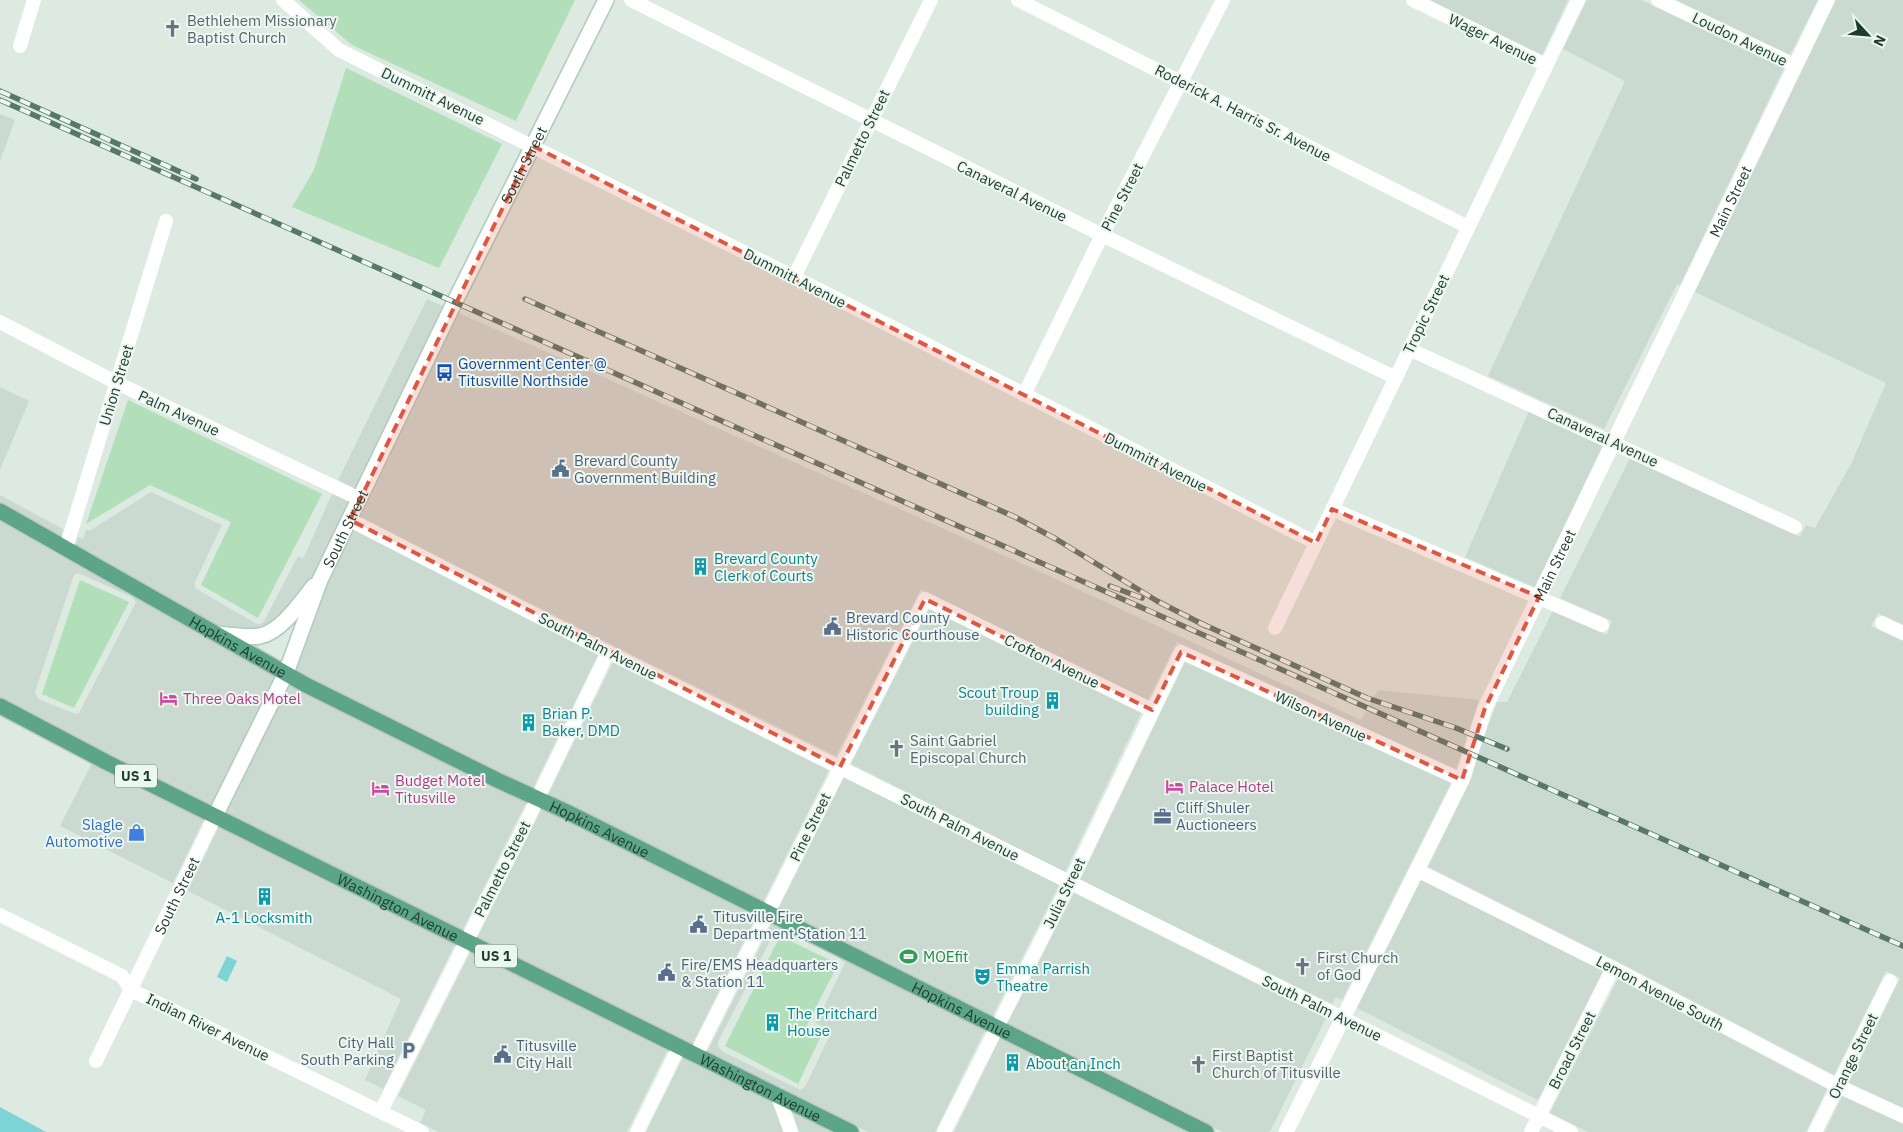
<svg xmlns="http://www.w3.org/2000/svg" width="1903" height="1132" viewBox="0 0 1903 1132" font-family="'IBM Plex Sans',sans-serif">
<style>
.built{fill:#cbdad1;fill-rule:evenodd}
.green{fill:#b2deb9}
.water{fill:#7ed3d6}
.lines{fill:none;stroke-linecap:round;stroke-linejoin:round}
.secondary-casing{stroke:#afcbbd;stroke-width:18}
.primary-casing{stroke:#c0c8c5;stroke-width:18}
.minor{stroke:#fff;stroke-width:14}
.tertiary{stroke:#fff;stroke-width:15}
.secondary{stroke:#fff;stroke-width:15}
.primary{stroke:#5ca589;stroke-width:15}
.rail-casing{stroke:#57776b;stroke-width:5.5}
.rail{stroke:#edf7f1;stroke-width:4;stroke-dasharray:11;stroke-linecap:butt}
.marked{fill:#dd5843;fill-opacity:0.2;stroke:#dd5843;stroke-width:4;stroke-dasharray:10 6;stroke-linejoin:round}
.labels{text-anchor:middle;dominant-baseline:central;stroke-width:4;stroke-linejoin:round;paint-order:stroke}
.shield{fill:#edf7f1;stroke:#5b7369;stroke-width:1}
.shield-label{font-size:14px;font-weight:bold;fill:#1d3b2f}
.worship-label{font-size:15px;fill:#5b616d;stroke:#edf7f1;text-anchor:start}
.street-label{font-size:15px;fill:#1d3b2f;stroke:#edf7f1}
.transit-label{font-size:15px;fill:#164399;stroke:#edf7f1;text-anchor:start}
.service-label{font-size:15px;fill:#4e5e75;stroke:#edf7f1;text-anchor:start}
.culture-label{font-size:15px;fill:#0d838f;stroke:#edf7f1;text-anchor:start}
.hotel-label{font-size:15px;fill:#b23c85;stroke:#edf7f1;text-anchor:start}
.shop-label{font-size:15px;fill:#366cbe;stroke:#edf7f1;text-anchor:end}
.leisure-label{font-size:15px;fill:#27864d;stroke:#edf7f1;text-anchor:start}
</style>
<rect width="100%" height="100%" fill="#dceae2"/>
<g class="built">
<path d="M1430,0H1568L1542,55Z"/>
<path d="M1587,0H1641L1784,68L1680,285L1677,284L1604,429L1488,376L1625,81L1563,49Z"/>
<path d="M1676,0H1818L1790,55Z"/>
<path d="M1836,0H1903V625L1878,613L1871,626L1903,641V1108L1849,1083L1900,978L1886,971L1834,1075L1624,965L1428,867L1472,777L1477,756L1497,702H1507L1553,611L1607,635L1612,621L1560,598L1630,458L1800,537L1806,525L1815,528L1851,464L1886,383L1695,292Z"/>
<path d="M0,114L15,120L0,161Z"/>
<path d="M427,299L443,306L356,489L338,480Z"/>
<path d="M459,313L1021,563L1361,720L1378,690L1479,700L1456,770L1177,642L1148,700L921,589L836,756L612,645L361,517Z"/>
<path d="M0,387L29,401L0,470Z"/>
<path d="M1529,411L1603,445L1535,587L1465,557Z"/>
<path d="M151,492L222,525L195,582V588L257,624H261L264,621L298,556L303,559L332,494L349,502L313,576L275,619L265,627L257,629L219,626L76,545L78,537L83,539L86,530H91Z"/>
<path d="M0,495L63,529L61,537L0,503Z"/>
<path d="M0,519L56,551V553L63,555L209,638V641H215L275,675L211,806L60,730L0,697ZM78,573L132,597L136,602L79,713L76,714L38,699L35,692L74,575Z"/>
<path d="M354,530L598,655L533,788L310,678L296,669L327,584L331,579L330,578Z"/>
<path d="M929,609L1141,713L1065,872L851,764Z"/>
<path d="M613,662L829,770L763,902L548,795Z"/>
<path d="M1185,662L1451,783L1342,1000L1336,997L1332,1004L1080,880Z"/>
<path d="M289,683L527,801L462,931L226,813Z"/>
<path d="M92,763L204,819L173,883L60,826Z"/>
<path d="M844,777L1059,885L992,1017L778,910Z"/>
<path d="M542,808L757,915L692,1045L477,938Z"/>
<path d="M219,826L455,944L383,1089L365,1080L401,999L188,891Z"/>
<path d="M1421,880L1603,971L1538,1100L1357,1008Z"/>
<path d="M1074,893L1326,1018L1270,1132H1223L1007,1024Z"/>
<path d="M772,923L985,1030L935,1132H868L784,1090L783,1086L778,1087L707,1052ZM778,929L841,958L845,963L816,1023L827,1030L829,1037L805,1087L800,1090L722,1051L718,1046V1042L775,931Z"/>
<path d="M471,951L668,1049L627,1132H439L420,1123L426,1110L398,1096Z"/>
<path d="M1618,979L1827,1089L1806,1132H1588L1550,1113Z"/>
<path d="M1000,1038L1190,1132H954Z"/>
<path d="M683,1057L771,1100L783,1132H646Z"/>
<path d="M1842,1096L1903,1124V1132H1825Z"/>
<path d="M792,1111L834,1132H799Z"/>
</g>
<g class="green">
<path d="M299,0H575L516,121L352,45Z"/>
<path d="M346,68L502,144L439,268L292,207L314,170Z"/>
<path d="M128,400L322,494L258,618L201,585L231,522L150,485L86,524Z"/>
<path d="M80,580L129,602L74,708L42,694Z"/>
<path d="M780,936L838,964L807,1025L822,1034L798,1084L725,1046Z"/>
</g>
<g class="water">
<path d="M227,956L237,961L227,982L217,977Z"/>
<path d="M0,1107L46,1132H0Z"/>
</g>
<g class="lines">
<defs>
<g id="secondary">
<path d="M217,634C231,635 247,638 260,636C281,632 301,602 314,586"/>
<path id="s3" d="M215,816L286,673L320,580L455,301L606,0"/>
</g>
<g id="primary">
<path id="s4" d="M0,511L306,685L497,780L567,812L1206,1132"/>
<path id="s5" d="M0,706L106,762L851,1132"/>
</g>
</defs>
<use href="#secondary" class="secondary-casing"/>
<use href="#primary" class="primary-casing"/>
<g class="minor">
<path d="M283,0L339,50L794,277L1316,543"/>
<path d="M631,0L1102,235L1396,378"/>
<path d="M1018,0L1468,227"/>
<path d="M1413,0L1546,65"/>
<path d="M1658,0L1794,65"/>
<path d="M20,46L34,0"/>
<path d="M794,277L931,0"/>
<path d="M0,322L117,383L360,499"/>
<path d="M1409,349L1795,527"/>
<path d="M1024,395L1102,235L1223,0"/>
<path d="M1332,509L1602,625"/>
<path d="M350,520L608,652L1571,1132"/>
<path d="M66,548L166,221"/>
<path d="M1882,623L1903,633"/>
<path d="M1275,628L1578,0"/>
<path d="M1417,870L1613,968L1838,1086L1903,1116"/>
<path d="M0,915L122,976L131,990L422,1132"/>
<path d="M696,1055L925,599L1152,710"/>
<path id="s1" d="M96,1061L215,816"/>
<path d="M778,1095L791,1132"/>
<path d="M381,1111L521,833L608,652"/>
<path d="M637,1132L679,1047"/>
<path d="M944,1132L1070,883L1181,652L1462,780"/>
<path d="M1531,1132L1613,968"/>
<path d="M1815,1132L1890,981"/>
</g>
<path class="tertiary" id="s2" d="M1286,1132L1462,780L1485,708L1827,0"/>
<use href="#secondary" class="secondary"/>
<use href="#primary" class="primary"/>
<defs>
<g id="rail">
<path d="M0,91L196,179"/>
<path d="M0,100L1903,946"/>
<path d="M525,299L1015,517L1056,539L1157,601L1206,626"/>
<path d="M1110,586L1142,598"/>
<path d="M1200,623L1367,698L1456,728L1507,749"/>
</g>
</defs>
<use href="#rail" class="rail-casing"/>
<use href="#rail" class="rail"/>
</g>
<path class="marked" d="M533,146L1316,543L1332,509L1539,597L1485,708L1462,780L1181,652L1152,710L925,599L840,767L350,520Z"/>
<defs>
<symbol id="church-bare" viewBox="-9 -9 18 18"><path d="M-1.2-6h2.4v3.5h3.3v2.4h-3.3V6h-2.4V-.1h-3.3v-2.4h3.3Z" fill="#6b7280" stroke="#edf7f1" stroke-width="2.5" paint-order="stroke"/></symbol>
<symbol id="bus-bare" viewBox="-9 -9 18 18"><path d="M-5-6H5V4H4V6H2V4H-2V6H-4V4H-5ZM-3.5-4V0h7V-4ZM-3.5 1.2v1.5H-2V1.2ZM2 1.2v1.5H3.5V1.2Z" fill="#1a4fb4" stroke="#edf7f1" stroke-width="2.5" paint-order="stroke"/></symbol>
<symbol id="civic-bare" viewBox="-9 -9 18 18"><path d="M-.6-6.5H3V-4.5H.6V-3L4-1V1h2V6H-6V1h2V-1L-.6-3ZM-1.2 2.5V6h2.4V2.5Z" fill="#5c6f8a" stroke="#edf7f1" stroke-width="2.5" paint-order="stroke"/></symbol>
<symbol id="building-bare" viewBox="-9 -9 18 18"><path d="M-4-6H4V6H1V3H-1V6H-4ZM-2.5-4.3h1.7v1.8h-1.7ZM.8-4.3h1.7v1.8H.8ZM-2.5-1h1.7V.8h-1.7ZM.8-1h1.7V.8H.8Z" fill="#0f9aa8" stroke="#edf7f1" stroke-width="2.5" paint-order="stroke"/></symbol>
<symbol id="hotel-bare" viewBox="-9 -9 18 18"><path d="M-6-4.5h1.5V1H6V5H4.5V3h-9V5H-6ZM-4 0a1.8 1.8 0 1 1 3.6 0ZM.5 0V-2.5h3Q6-2.5 6 0Z" fill="#d1479c" stroke="#edf7f1" stroke-width="2.5" paint-order="stroke"/></symbol>
<symbol id="office-bare" viewBox="-9 -9 18 18"><path d="M-6-3h4V-5.5h4V-3h4V5H-6ZM-1-4.5V-3h2v-1.5ZM-6 0V1H6V0Z" fill="#5c6f8a" stroke="#edf7f1" stroke-width="2.5" paint-order="stroke"/></symbol>
<symbol id="shop-bare" viewBox="-9 -9 18 18"><path d="M-5-2.5h2.3a2.7 3.5 0 0 1 5.4 0H5L5.5 6h-11ZM-1.5-2.5h3a1.5 2.3 0 0 0-3 0Z" fill="#3f7fe0" stroke="#edf7f1" stroke-width="2.5" paint-order="stroke"/></symbol>
<symbol id="stadium-bare" viewBox="-9 -9 18 18"><path d="M0-5a6.5 5 0 1 0 0 10a6.5 5 0 1 0 0-10ZM-3.5-1.8h7v3.6h-7Z" fill="#2e9e5b" stroke="#edf7f1" stroke-width="2.5" paint-order="stroke"/></symbol>
<symbol id="theatre-bare" viewBox="-9 -9 18 18"><path d="M-5-5.5Q0-4 5-5.5V0Q5 5 0 6Q-5 5-5 0ZM-3.3-2.5H-1v1.5H-3.3ZM1-2.5H3.3v1.5H1ZM-2.8 1Q0 5.5 2.8 1Z" fill="#0f9aa8" stroke="#edf7f1" stroke-width="2.5" paint-order="stroke"/></symbol>
<symbol id="parking-bare" viewBox="-9 -9 18 18"><path d="M-3.5-5.5H1a3.5 3.5 0 0 1 0 7H-1V5.5H-3.5ZM-1-3.4V-.6H.8a1.4 1.4 0 0 0 0-2.8Z" fill="#5c6f8a" stroke="#edf7f1" stroke-width="2.5" paint-order="stroke"/></symbol>
</defs>
<g fill-rule="evenodd">
<use href="#church-bare" x="160" y="16" width="25" height="25"/>
<use href="#bus-bare" x="432" y="360" width="25" height="25"/>
<use href="#civic-bare" x="548" y="456" width="25" height="25"/>
<use href="#building-bare" x="688" y="554" width="25" height="25"/>
<use href="#civic-bare" x="820" y="614" width="25" height="25"/>
<use href="#hotel-bare" x="156" y="686" width="25" height="25"/>
<use href="#building-bare" x="1040" y="688" width="25" height="25"/>
<use href="#building-bare" x="516" y="710" width="25" height="25"/>
<use href="#church-bare" x="884" y="736" width="25" height="25"/>
<use href="#hotel-bare" x="1162" y="774" width="25" height="25"/>
<use href="#hotel-bare" x="368" y="776" width="25" height="25"/>
<use href="#office-bare" x="1150" y="804" width="25" height="25"/>
<use href="#shop-bare" x="124" y="820" width="25" height="25"/>
<use href="#building-bare" x="252" y="884" width="25" height="25"/>
<use href="#civic-bare" x="686" y="912" width="25" height="25"/>
<use href="#stadium-bare" x="896" y="944" width="25" height="25"/>
<use href="#church-bare" x="1290" y="954" width="25" height="25"/>
<use href="#civic-bare" x="654" y="960" width="25" height="25"/>
<use href="#theatre-bare" x="970" y="964" width="25" height="25"/>
<use href="#building-bare" x="760" y="1010" width="25" height="25"/>
<use href="#parking-bare" x="396" y="1038" width="25" height="25"/>
<use href="#civic-bare" x="490" y="1042" width="25" height="25"/>
<use href="#building-bare" x="1000" y="1050" width="25" height="25"/>
<use href="#church-bare" x="1186" y="1052" width="25" height="25"/>
</g>
<g class="labels">
<g class="shield">
<rect x="115" y="764.5" width="42" height="23" rx="4"/>
<rect x="475" y="944.5" width="42" height="23" rx="4"/>
</g>
<g class="shield-label">
<text x="136" y="776">US 1</text>
<text x="496" y="956">US 1</text>
</g>
<g class="worship-label">
<text x="187" y="20">Bethlehem Missionary<tspan x="187" dy="17">Baptist Church</tspan></text>
<text x="910" y="740">Saint Gabriel<tspan x="910" dy="17">Episcopal Church</tspan></text>
<text x="1317" y="957">First Church<tspan x="1317" dy="17">of God</tspan></text>
<text x="1212" y="1055">First Baptist<tspan x="1212" dy="17">Church of Titusville</tspan></text>
</g>
<g class="street-label">
<text transform="translate(1493 39) rotate(26)">Wager Avenue</text>
<text transform="translate(1740 39) rotate(26)">Loudon Avenue</text>
<text transform="translate(433 96) rotate(26)">Dummitt Avenue</text>
<text transform="translate(1243 113) rotate(27)">Roderick A. Harris Sr. Avenue</text>
<text transform="translate(862 138) rotate(-64)">Palmetto Street</text>
<text stroke="none"><textPath href="#s3" startOffset="721">South Street</textPath></text>
<text transform="translate(1012 191) rotate(26)">Canaveral Avenue</text>
<text transform="translate(1122 197) rotate(-63)">Pine Street</text>
<text stroke="none"><textPath href="#s2" startOffset="1032">Main Street</textPath></text>
<text transform="translate(795 278) rotate(27)">Dummitt Avenue</text>
<text transform="translate(1426 314) rotate(-64)">Tropic Street</text>
<text transform="translate(116 385) rotate(-73)">Union Street</text>
<text transform="translate(179 413) rotate(25)">Palm Avenue</text>
<text transform="translate(1603 437) rotate(25)">Canaveral Avenue</text>
<text transform="translate(1156 462) rotate(27)">Dummitt Avenue</text>
<text stroke="none"><textPath href="#s3" startOffset="316">South Street</textPath></text>
<text stroke="none"><textPath href="#s2" startOffset="628">Main Street</textPath></text>
<text stroke="none"><textPath href="#s4" startOffset="274">Hopkins Avenue</textPath></text>
<text transform="translate(598 646) rotate(27)">South Palm Avenue</text>
<text transform="translate(1052 661) rotate(26)">Crofton Avenue</text>
<text transform="translate(1321 716) rotate(25)">Wilson Avenue</text>
<text transform="translate(810 827) rotate(-64)">Pine Street</text>
<text transform="translate(960 827) rotate(27)">South Palm Avenue</text>
<text stroke="none"><textPath href="#s4" startOffset="679">Hopkins Avenue</textPath></text>
<text transform="translate(502 869) rotate(-63)">Palmetto Street</text>
<text transform="translate(1064 893) rotate(-64)">Julia Street</text>
<text stroke="none"><textPath href="#s1" startOffset="184">South Street</textPath></text>
<text stroke="none"><textPath href="#s5" startOffset="446">Washington Avenue</textPath></text>
<text transform="translate(1660 993) rotate(28)">Lemon Avenue South</text>
<text transform="translate(1322 1008) rotate(26)">South Palm Avenue</text>
<text stroke="none"><textPath href="#s4" startOffset="1084">Hopkins Avenue</textPath></text>
<text transform="translate(208 1027) rotate(26)">Indian River Avenue</text>
<text transform="translate(1572 1050) rotate(-63)">Broad Street</text>
<text transform="translate(1853 1056) rotate(-64)">Orange Street</text>
<text stroke="none"><textPath href="#s5" startOffset="851">Washington Avenue</textPath></text>
</g>
<g class="transit-label">
<text x="458" y="363">Government Center @<tspan x="458" dy="17">Titusville Northside</tspan></text>
</g>
<g class="service-label">
<text x="574" y="460">Brevard County<tspan x="574" dy="17">Government Building</tspan></text>
<text x="846" y="617">Brevard County<tspan x="846" dy="17">Historic Courthouse</tspan></text>
<text x="1176" y="807">Cliff Shuler<tspan x="1176" dy="17">Auctioneers</tspan></text>
<text x="713" y="916">Titusville Fire<tspan x="713" dy="17">Department Station 11</tspan></text>
<text x="681" y="964">Fire/EMS Headquarters<tspan x="681" dy="17">&amp; Station 11</tspan></text>
<text x="394" y="1042" text-anchor="end">City Hall<tspan x="394" dy="17">South Parking</tspan></text>
<text x="516" y="1045">Titusville<tspan x="516" dy="17">City Hall</tspan></text>
</g>
<g class="culture-label">
<text x="714" y="558">Brevard County<tspan x="714" dy="17">Clerk of Courts</tspan></text>
<text x="1039" y="692" text-anchor="end">Scout Troup<tspan x="1039" dy="17">building</tspan></text>
<text x="542" y="713">Brian P.<tspan x="542" dy="17">Baker, DMD</tspan></text>
<text x="264" y="917" text-anchor="middle">A-1 Locksmith</text>
<text x="996" y="968">Emma Parrish<tspan x="996" dy="17">Theatre</tspan></text>
<text x="787" y="1013">The Pritchard<tspan x="787" dy="17">House</tspan></text>
<text x="1026" y="1063">About an Inch</text>
</g>
<g class="hotel-label">
<text x="183" y="698">Three Oaks Motel</text>
<text x="395" y="780">Budget Motel<tspan x="395" dy="17">Titusville</tspan></text>
<text x="1189" y="786">Palace Hotel</text>
</g>
<g class="shop-label">
<text x="123" y="824">Slagle<tspan x="123" dy="17">Automotive</tspan></text>
</g>
<g class="leisure-label">
<text x="923" y="956">MOEfit</text>
</g>
</g>
<g transform="translate(1868 35) rotate(116)" stroke="#edf7f1" stroke-width="4" paint-order="stroke">
<path d="M0-4L9 19L0 12L-9 19Z" fill="#1d3b2f"/>
<text y="-8" font-size="14" font-weight="bold" text-anchor="middle" fill="#1d3b2f">N</text>
</g>
</svg>
